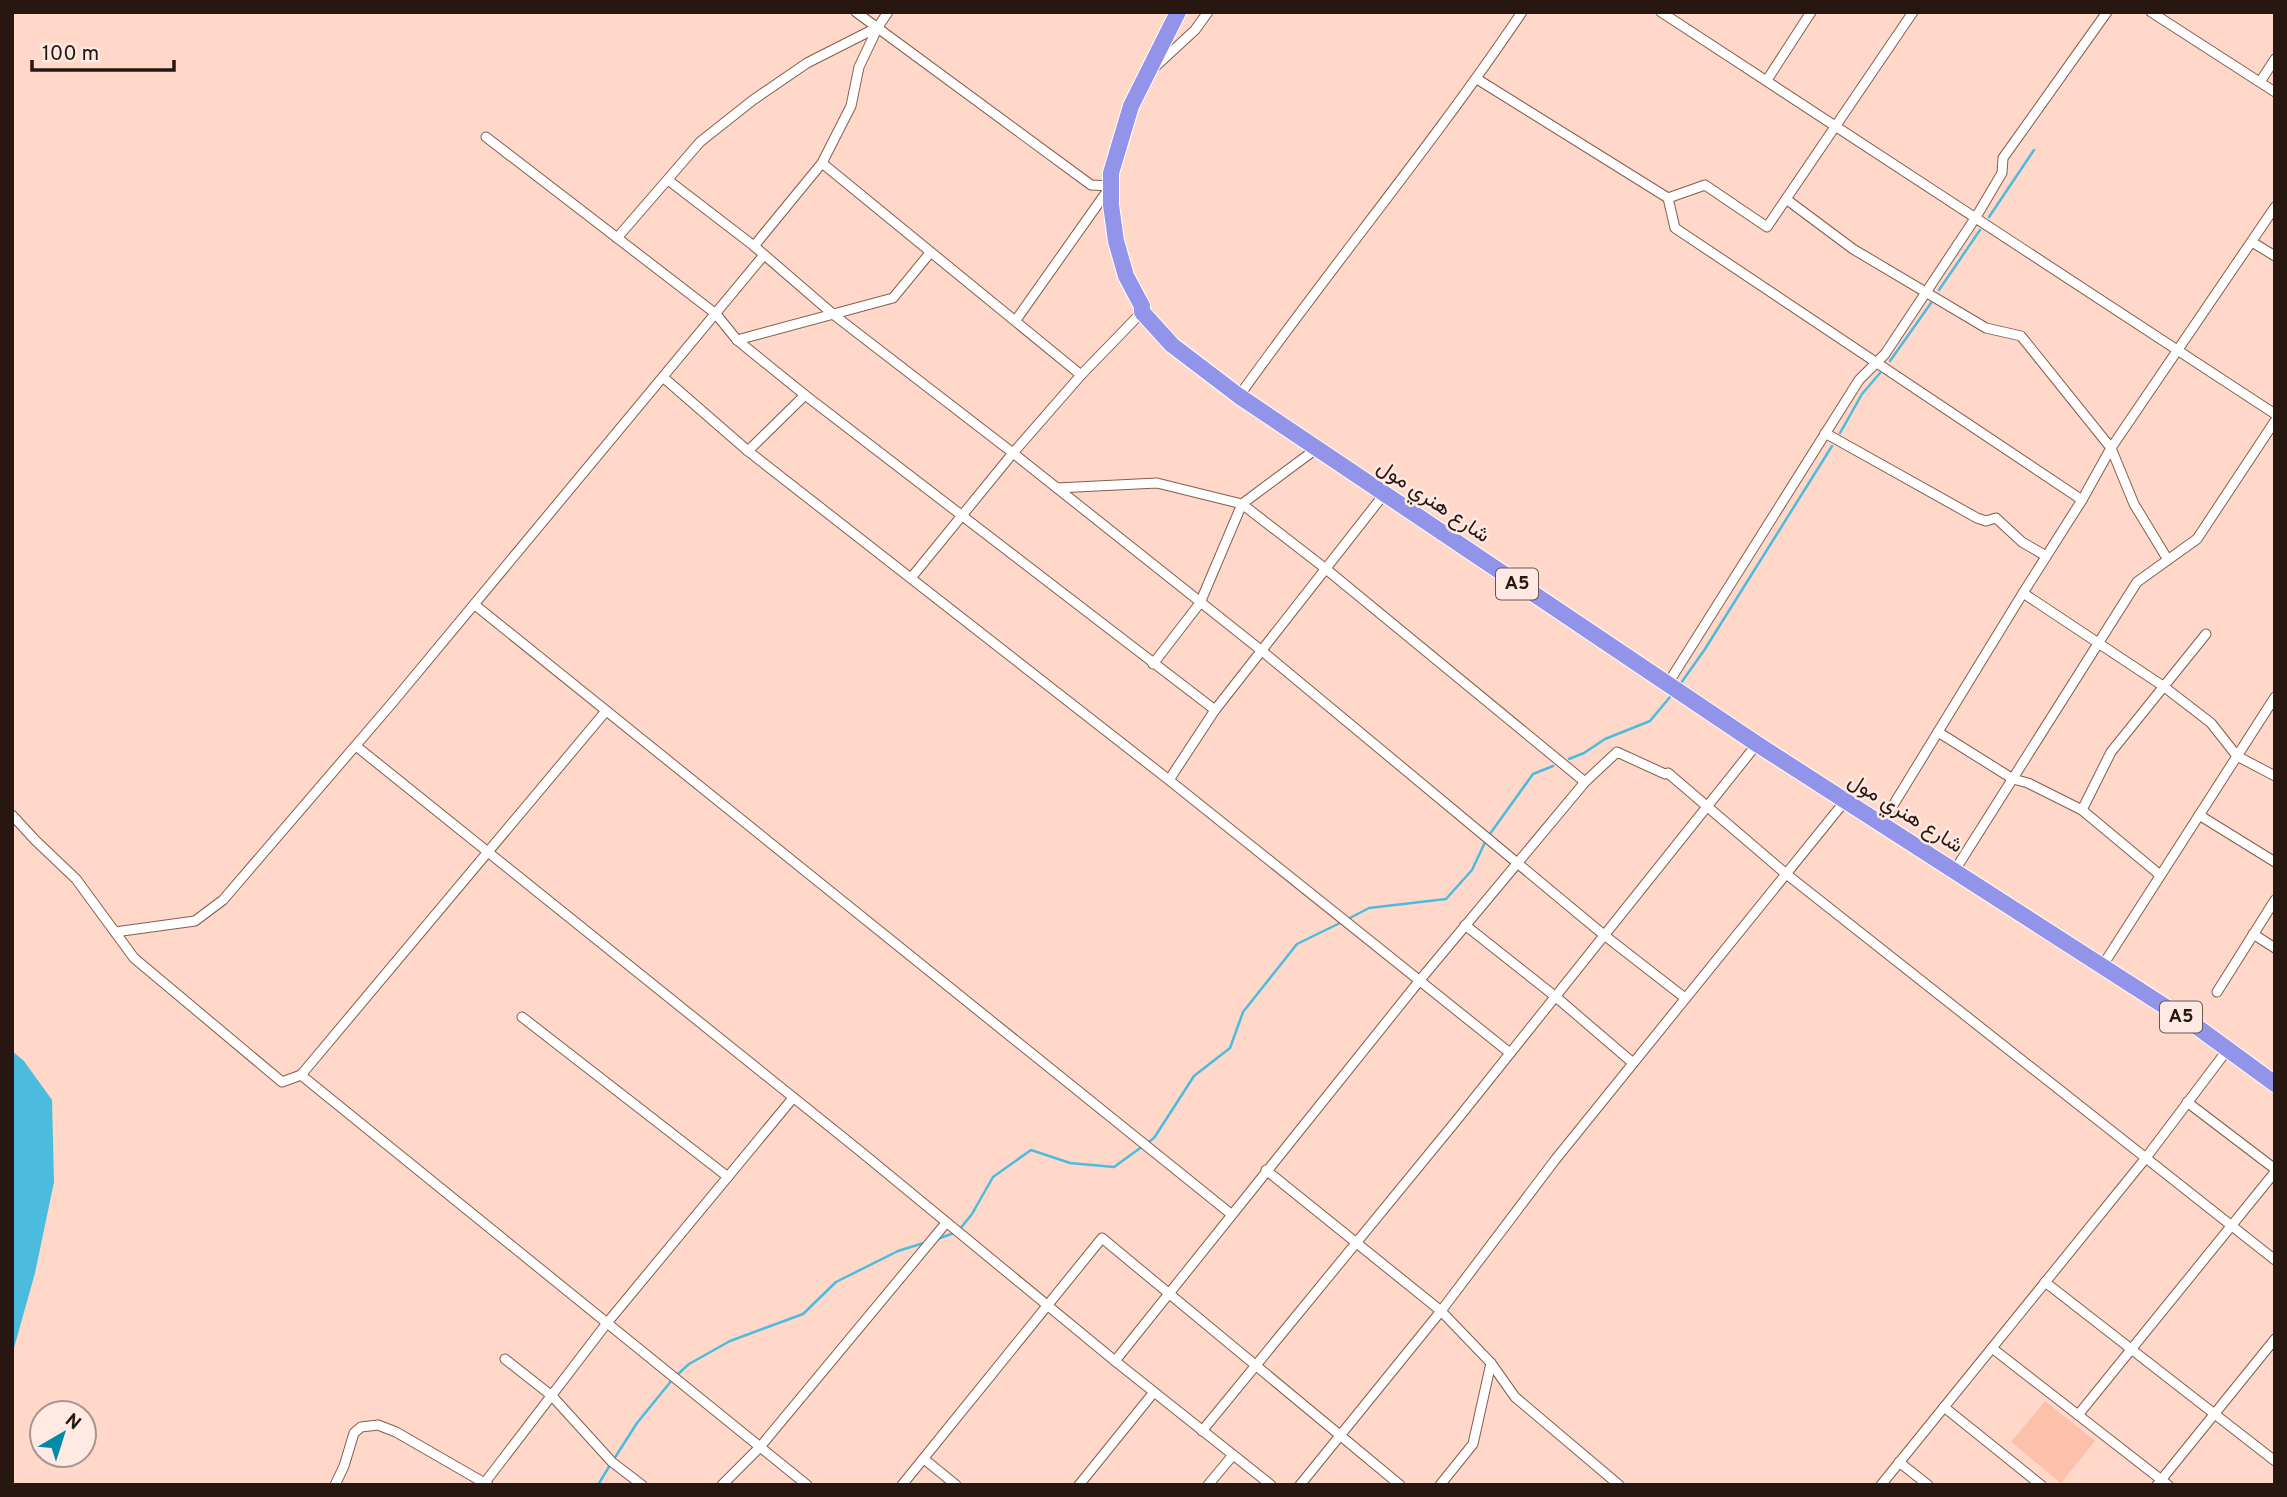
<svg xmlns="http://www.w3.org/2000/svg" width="2287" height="1497" viewBox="0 0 2287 1497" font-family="Overpass,Vazirmatn,sans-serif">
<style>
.green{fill:#fdc0aa}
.water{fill:#4bbcdd}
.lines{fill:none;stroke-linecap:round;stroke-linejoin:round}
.stream{stroke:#4bbcdd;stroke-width:2.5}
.street-casing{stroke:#865c4d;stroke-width:11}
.highway-casing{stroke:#fff;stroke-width:18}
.street{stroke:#fff;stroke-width:9}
.highway{stroke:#9194e9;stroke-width:16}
.labels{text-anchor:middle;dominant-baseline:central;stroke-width:5;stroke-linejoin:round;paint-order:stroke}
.shield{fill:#feeae3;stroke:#685650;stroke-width:2}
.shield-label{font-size:19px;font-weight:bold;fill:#281711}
.street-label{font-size:21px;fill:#281711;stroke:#feeae3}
</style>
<rect width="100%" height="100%" fill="#ffd8ca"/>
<path class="green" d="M2045,1401L2095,1441L2061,1483L2011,1442Z"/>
<path class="water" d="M12,1051L24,1061L52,1100L54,1182L35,1273L12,1355Z"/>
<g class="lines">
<g class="stream">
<path d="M1989,217L2034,150"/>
<path d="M1939,290L1980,230"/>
<path d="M1890,361L1931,303"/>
<path d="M1840,433L1862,394L1880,373"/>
<path d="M1681,683L1705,649L1832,446"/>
<path d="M1569,759L1584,753L1605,739L1650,721L1670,697"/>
<path d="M1348,919L1369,908L1446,899L1472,870L1487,838L1533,774L1553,766"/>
<path d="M959,1230L972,1214L993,1177L1031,1150L1070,1163L1114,1167L1154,1138L1194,1076L1230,1048L1243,1012L1297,944L1342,922"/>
<path d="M937,1239L954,1233"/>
<path d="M677,1375L689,1364L730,1341L803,1314L836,1282L898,1251L927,1242"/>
<path d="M614,1459L637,1423L672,1380"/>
<path d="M598,1485L610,1465"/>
</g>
<defs>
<g id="street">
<path d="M856,12L1091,185L1111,186"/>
<path d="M1661,12L2275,414"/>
<path d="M2151,12L2275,92"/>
<path d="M1156,66L1195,30L1208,12"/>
<path d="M1477,79L1668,198L1705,185L1767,227L1913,12"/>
<path d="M1767,80L1811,12"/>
<path d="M2260,82L2275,59"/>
<path d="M486,137L716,314L737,340L805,395L1215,710"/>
<path d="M822,163L1081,375"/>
<path d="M668,180L754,246L834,315L1013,453L1262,651L1604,935L1685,998"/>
<path d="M1668,198L1675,228L2082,500"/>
<path d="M1786,199L1853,249L1986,328L2021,336L2111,448L2134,504L2168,560"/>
<path d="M617,238L700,142L753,100L807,63L878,27"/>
<path d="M2252,242L2275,256"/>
<path d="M754,246L822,163L851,106L859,67L878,27L888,12"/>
<path d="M1016,320L1110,187"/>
<path d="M737,340L893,298L930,253"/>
<path d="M664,378L748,451L1169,780L1510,1053"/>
<path d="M1239,396C1331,267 1433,144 1522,12"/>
<path d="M1825,433L1977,518L1986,521L1996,518L2022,542L2046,556"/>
<path d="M748,451L805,395"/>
<path d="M1057,488L1157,483L1242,504L1326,569L1585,782"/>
<path d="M911,578L1013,453L1081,375L1142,312"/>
<path d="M2023,593L2163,686L2211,723L2237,756L2275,776"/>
<path d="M475,605L1231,1214"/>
<path d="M1153,664L1200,603L1242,504L1316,449"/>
<path d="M1667,685L1859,380L1885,354L1976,217L2002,173L2003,158L2107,12"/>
<path d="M1938,732L2013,779L2028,783L2082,810L2160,875"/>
<path d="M356,746L860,1151L1115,1361L1271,1485"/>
<path d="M1169,780L1215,710L1385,493"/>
<path d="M2082,810L2111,752L2206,634"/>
<path d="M12,815L35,840L76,879L134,958L282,1082L301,1075L606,711"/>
<path d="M2199,815L2275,862"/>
<path d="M1881,825L2023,593L2082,500L2111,448L2275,207"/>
<path d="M1955,870L2137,582L2197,539L2275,421"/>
<path d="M1465,925L1556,997L1633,1063"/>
<path d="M115,932L195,921L223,900L393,702L764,255"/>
<path d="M2253,934L2275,948"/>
<path d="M2103,965L2275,697"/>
<path d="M2217,992L2275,900"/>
<path d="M522,1017L728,1177"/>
<path d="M301,1075L807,1485"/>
<path d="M2187,1102L2275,1169"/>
<path d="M1266,1170L1441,1311L1491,1363L1515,1397L1619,1485"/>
<path d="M2045,1282L2275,1461"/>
<path d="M1992,1348L2168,1485"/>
<path d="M505,1359L552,1396L612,1462L642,1485"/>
<path d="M1115,1361L1420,980L1585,782L1617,752L1665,774L1668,773L1785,873L2275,1260"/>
<path d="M1944,1407L2041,1485"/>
<path d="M2078,1415L2275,1172"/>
<path d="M1202,1431L1456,1121L1757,744"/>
<path d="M924,1459L956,1485"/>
<path d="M1899,1462L1928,1485"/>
<path d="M335,1485L344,1466L354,1433L361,1427L378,1425L396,1432L488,1485"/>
<path d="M483,1485L607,1323L793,1098"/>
<path d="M722,1485L760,1447L946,1223"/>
<path d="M902,1485L1102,1238L1400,1485"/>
<path d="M1079,1485L1154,1392"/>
<path d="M1208,1485L1233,1455"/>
<path d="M1300,1485L1441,1311L1555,1160L1845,801"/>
<path d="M1440,1485L1473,1444L1491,1363"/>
<path d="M1881,1485L2145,1159L2228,1049"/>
<path d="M2157,1485L2275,1339"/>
</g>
<path id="highway" d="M1178,12L1131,106L1111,173V205L1116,241L1126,276L1142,306V312L1172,345L1239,396L1757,744L2200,1029L2275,1084"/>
</defs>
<use href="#street" class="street-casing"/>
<use href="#highway" class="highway-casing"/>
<use href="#street" class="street"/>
<use href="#highway" class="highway"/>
</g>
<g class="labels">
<g class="shield">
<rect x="1496" y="568.5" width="42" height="31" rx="5"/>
<rect x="2160" y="1001.5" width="42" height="31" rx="5"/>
</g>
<g class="shield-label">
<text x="1517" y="584">A5</text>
<text x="2181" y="1017">A5</text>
</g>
<g class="street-label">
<text transform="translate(1433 502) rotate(34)">شارع هنري مول</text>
<text transform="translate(1905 814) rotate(32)">شارع هنري مول</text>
</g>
</g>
<rect width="2287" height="1497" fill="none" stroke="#281711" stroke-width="28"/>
<g transform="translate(63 1434) rotate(39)"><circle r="33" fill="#feeae3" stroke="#a8968f" stroke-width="2"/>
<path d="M0-5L12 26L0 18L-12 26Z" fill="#008aa9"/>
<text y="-10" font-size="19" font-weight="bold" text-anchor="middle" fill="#281711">N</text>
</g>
<path d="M32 60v10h142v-10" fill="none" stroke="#281711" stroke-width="3.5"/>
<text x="42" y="60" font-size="21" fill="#281711" stroke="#feeae3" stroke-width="5" paint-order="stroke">100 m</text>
</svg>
